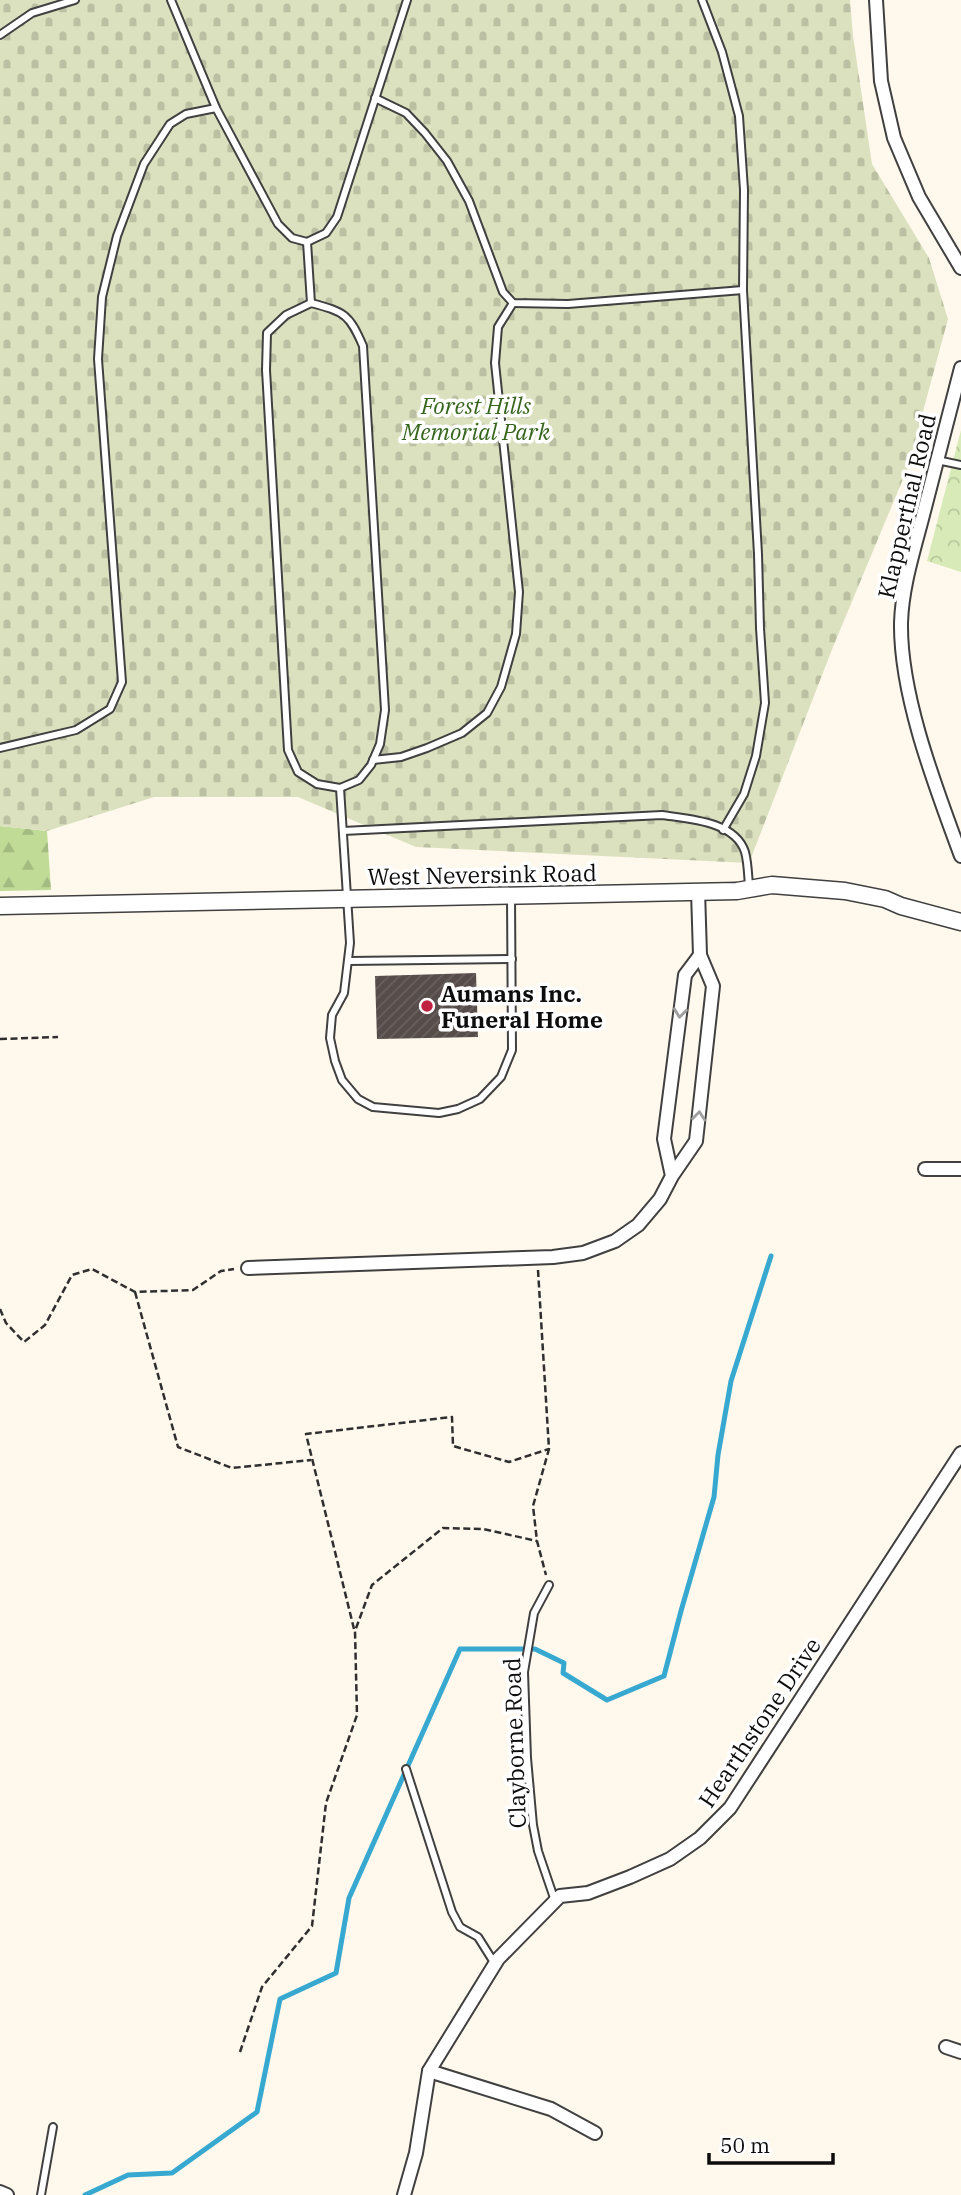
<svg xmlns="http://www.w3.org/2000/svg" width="961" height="2195" viewBox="0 0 961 2195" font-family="'IBM Plex Serif',serif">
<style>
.forest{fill:url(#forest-firs)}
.cemetery{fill:url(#cemetery-stones)}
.park{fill:url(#park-crowns)}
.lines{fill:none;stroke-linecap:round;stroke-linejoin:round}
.stream{stroke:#37a8cf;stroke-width:5}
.building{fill:url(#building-hatch)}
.service-casing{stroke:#404040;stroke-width:10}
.minor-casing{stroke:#404040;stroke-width:16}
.tertiary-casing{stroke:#404040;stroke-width:19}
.path{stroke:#2f2f2f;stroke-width:2.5;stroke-dasharray:7 3.5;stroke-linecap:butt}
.service{stroke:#fff;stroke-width:6}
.minor{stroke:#fff;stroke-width:12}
.tertiary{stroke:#fff;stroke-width:16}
.oneway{stroke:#9e9e9e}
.poi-dot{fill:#bf2341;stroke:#fff;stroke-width:2.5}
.labels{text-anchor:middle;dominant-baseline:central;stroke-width:7;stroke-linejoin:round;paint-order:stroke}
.park-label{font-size:23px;font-style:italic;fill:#36661d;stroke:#fff}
.street-label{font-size:23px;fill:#0d0d0d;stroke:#fff}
.poi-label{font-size:23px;font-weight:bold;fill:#0d0d0d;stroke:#fff;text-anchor:start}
</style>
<defs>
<pattern id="forest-firs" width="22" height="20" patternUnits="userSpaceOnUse" patternTransform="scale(1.75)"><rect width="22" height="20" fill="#bfdb96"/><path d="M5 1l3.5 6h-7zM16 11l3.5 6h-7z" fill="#a3bb80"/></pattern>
<pattern id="cemetery-stones" width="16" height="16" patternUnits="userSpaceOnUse" patternTransform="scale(1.75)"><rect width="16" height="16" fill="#dbe1be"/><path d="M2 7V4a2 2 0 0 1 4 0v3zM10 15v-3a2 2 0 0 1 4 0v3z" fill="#bbc0a2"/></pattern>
<pattern id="park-crowns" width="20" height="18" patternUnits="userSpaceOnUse" patternTransform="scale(1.75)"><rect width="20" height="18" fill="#d8eab7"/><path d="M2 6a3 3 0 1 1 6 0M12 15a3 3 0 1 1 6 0" fill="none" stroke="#b8c89c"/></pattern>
<pattern id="building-hatch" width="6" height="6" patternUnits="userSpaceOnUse" patternTransform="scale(1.75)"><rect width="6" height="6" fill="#564c49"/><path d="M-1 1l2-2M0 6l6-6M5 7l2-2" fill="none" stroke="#69615f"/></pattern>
</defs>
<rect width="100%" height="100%" fill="#fff9ed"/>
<path class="forest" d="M0,826L47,831L51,890L0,891Z"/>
<path class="cemetery" d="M0,0H850L853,36L872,164L929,258L948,319L908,467L833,647L749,863L416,847L298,797H154L47,831L0,826Z"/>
<path class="park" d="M961,430V572L927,561Z"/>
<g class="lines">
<path class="stream" d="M85,2195L128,2175L172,2173L257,2112L280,1999L336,1973L349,1898L460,1649H535L564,1663L563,1673L607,1700L664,1676L681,1611L714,1497L718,1455L731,1381L771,1256"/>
</g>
<path class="building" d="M476,973L478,1037L377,1039L375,976Z"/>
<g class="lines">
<defs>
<g id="service">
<path d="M171,0L216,108L278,224L292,238L307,242L326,233L337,217L407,0"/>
<path d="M702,0L722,52L739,116L744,190L743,290L758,554L760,628L765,703L756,756L744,794L723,830"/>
<path d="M0,35L32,13L75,0"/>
<path d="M375,98L406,113L425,133L447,161L469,201L503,292L513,303L568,304L743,290"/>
<path d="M307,242L311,303"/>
<path d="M311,303C345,312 349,314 363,346L385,710L380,744L371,765L359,780L340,788L317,784L298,772L288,750L266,370L267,333L286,315Z"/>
<path d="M937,460L961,465"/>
<path d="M0,748L76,730L110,709L122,682L98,359L102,297L117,236L144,164L170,124L186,114L216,108"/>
<path d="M373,760L401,757L427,748L462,733L487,713L501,687L516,634L519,592L495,363L498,327L513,303"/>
<path d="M340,788L350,943L344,993L332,1015L330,1038L335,1061L342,1080L358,1099L373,1107L439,1113L458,1109L480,1099L501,1077L512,1050L511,896"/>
<path d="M343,831L662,815C689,819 735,821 745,852C748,863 748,875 749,886"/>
<path d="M348,961L512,959"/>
<path d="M549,1585L534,1613L524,1672L527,1758L533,1825L538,1851L555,1901"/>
<path d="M406,1769L452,1912L460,1927L478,1937L495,1964"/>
<path d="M41,2195L53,2127"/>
</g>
<g id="minor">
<path d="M876,0L881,81L894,138L919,197L961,268"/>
<path d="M961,368C948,418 935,469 922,519C913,553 902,588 901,623C900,696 936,788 961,856"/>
<path d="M698,891L700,955"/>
<path d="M925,1169H961"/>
<path d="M248,1268L553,1257L583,1253L615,1241L638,1225L660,1199L672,1176L696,1141L713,986L700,955L685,975L664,1139L672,1176"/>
<path d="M946,2047L961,2052"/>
<path d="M429,2071L551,2109L595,2133"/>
<path d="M0,2192L7,2195"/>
<path d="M404,2195L416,2153L429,2071L498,1959L560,1896L588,1893L630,1877L670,1859L700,1838L730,1808L961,1453"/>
</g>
<path id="tertiary" d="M0,906L737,891L772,885L845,891L885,899L901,906L961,922"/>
</defs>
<use href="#service" class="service-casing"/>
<use href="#minor" class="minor-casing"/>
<use href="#tertiary" class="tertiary-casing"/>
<g class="path">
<path d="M0,1039L58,1037"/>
<path d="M538,1270L549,1449L533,1506L537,1541L546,1575"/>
<path d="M135,1292L178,1447L232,1468L311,1460"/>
<path d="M0,1309L6,1323L24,1342L45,1325L72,1275L92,1269L135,1292L193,1290L221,1271L234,1269"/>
<path d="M354,1629L306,1434L452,1417L453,1446L509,1462L549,1449"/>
<path d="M240,2052L262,1987L312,1926L326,1803L357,1715L355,1631L372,1585L443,1528L483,1529L537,1541"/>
</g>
<use href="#service" class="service"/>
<use href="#minor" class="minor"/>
<use href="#tertiary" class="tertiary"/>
</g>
<defs><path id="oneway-chevron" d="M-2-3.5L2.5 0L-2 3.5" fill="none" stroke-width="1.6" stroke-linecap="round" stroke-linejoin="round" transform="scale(1.75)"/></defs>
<g class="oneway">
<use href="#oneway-chevron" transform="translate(680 1013) rotate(97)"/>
<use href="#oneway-chevron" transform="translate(699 1116) rotate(-84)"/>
</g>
<circle class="poi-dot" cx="427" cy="1006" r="7"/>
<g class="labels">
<g class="park-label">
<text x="476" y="405">Forest Hills<tspan x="476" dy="26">Memorial Park</tspan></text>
</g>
<g class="street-label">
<text transform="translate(906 506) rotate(-77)">Klapperthal Road</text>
<text transform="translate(482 874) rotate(-1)">West Neversink Road</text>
<text transform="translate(759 1722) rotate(-56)">Hearthstone Drive</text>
<text transform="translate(514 1743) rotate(-92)">Clayborne Road</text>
</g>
<g class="poi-label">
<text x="441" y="993">Aumans Inc.<tspan x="441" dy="26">Funeral Home</tspan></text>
</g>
</g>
<path d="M709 2153v10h124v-10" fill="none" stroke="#0d0d0d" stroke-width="3.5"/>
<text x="720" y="2153" font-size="21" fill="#0d0d0d" stroke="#ffffff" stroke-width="5" paint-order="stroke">50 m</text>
</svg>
